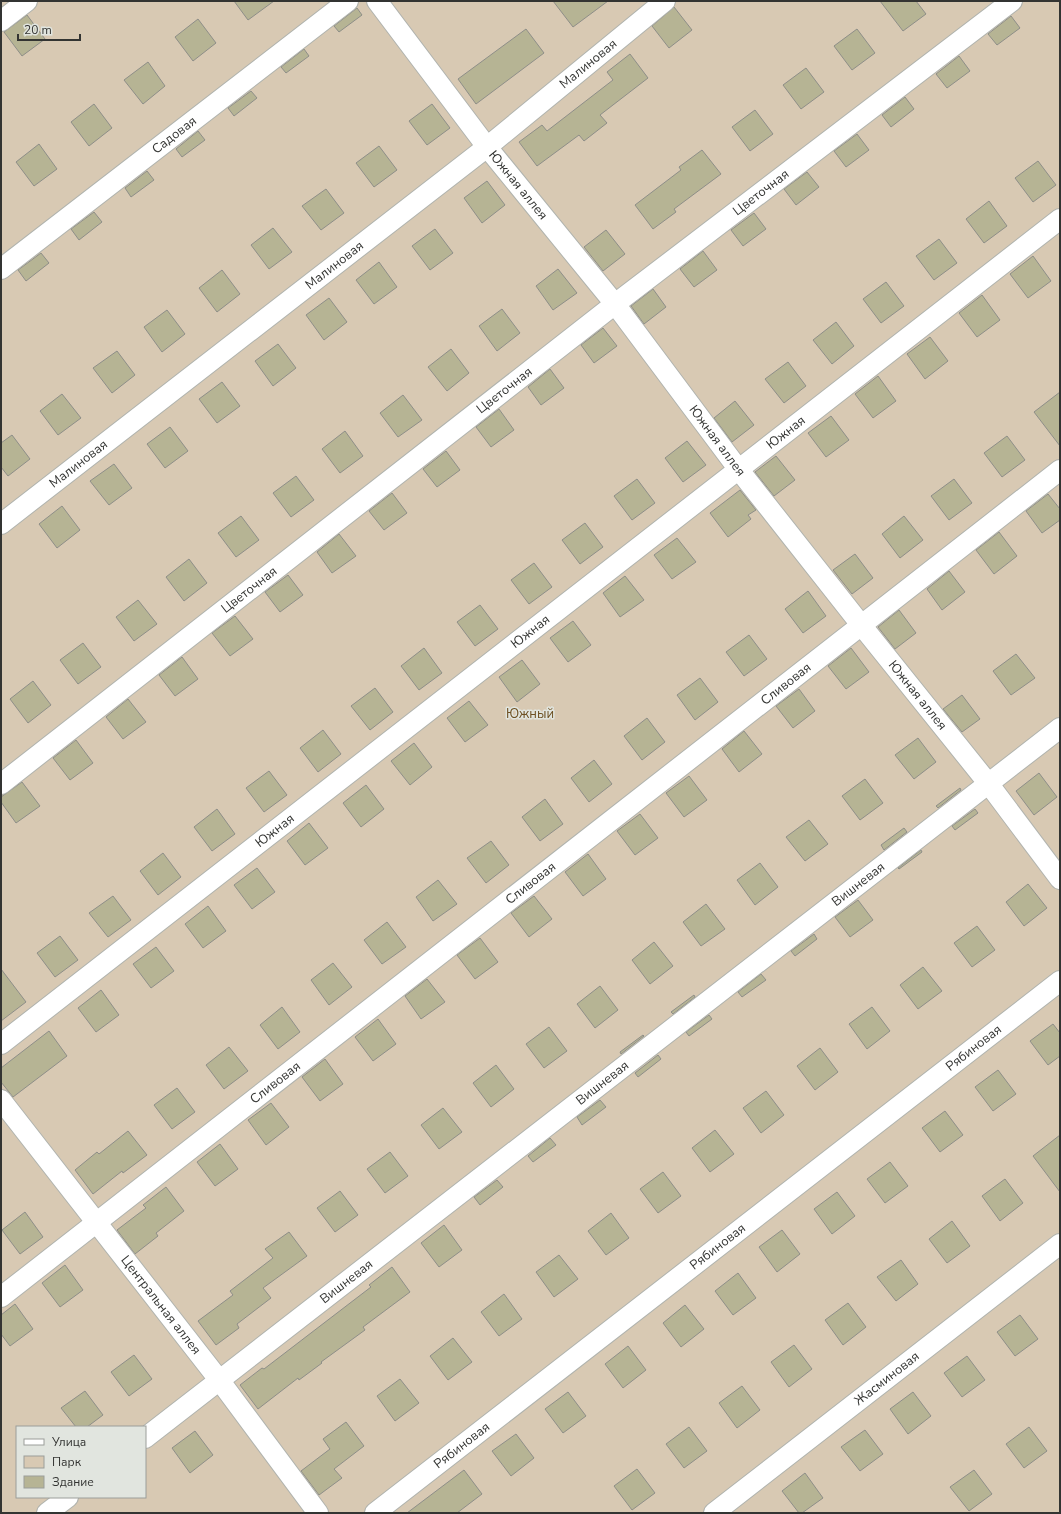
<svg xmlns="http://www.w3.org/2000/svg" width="1061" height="1514" viewBox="0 0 1061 1514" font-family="'Nunito Sans',sans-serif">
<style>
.green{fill:#d8c9b3;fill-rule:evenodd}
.building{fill:#b6b494;stroke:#8e8e88}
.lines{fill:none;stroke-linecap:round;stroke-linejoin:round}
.street-casing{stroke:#b0b3ae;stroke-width:22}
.street{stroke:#fff;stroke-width:20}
.labels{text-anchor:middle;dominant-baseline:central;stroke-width:3;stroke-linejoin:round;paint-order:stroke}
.street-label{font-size:13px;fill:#333432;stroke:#e1e5df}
.park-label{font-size:13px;fill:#6d4f20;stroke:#e1e5df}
</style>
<rect width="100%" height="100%" fill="#e1e5df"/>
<path class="green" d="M1,1H1060V1513H1ZM17,1427H145V1497H17Z"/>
<g class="building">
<path d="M234,1H274L248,20Z"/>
<path d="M553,1H608L573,27Z"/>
<path d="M880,1H916L926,14L903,31Z"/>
<path d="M674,7L692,30L669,48L652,26Z"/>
<path d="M357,8L362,15L339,32L334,26Z"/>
<path d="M27,15L45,39L22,56L4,32Z"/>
<path d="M1011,16L1020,28L997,45L988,34Z"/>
<path d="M198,19L216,43L193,61L175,37Z"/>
<path d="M526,29L544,53L476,104L458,79Z"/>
<path d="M857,29L875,53L852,70L834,46Z"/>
<path d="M304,49L309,56L286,73L281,67Z"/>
<path d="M630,54L648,78L600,115L607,123L584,141L579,135L537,166L519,142L542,125L547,131L613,80L607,72Z"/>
<path d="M959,56L970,71L947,88L936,74Z"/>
<path d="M148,62L165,86L143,104L124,80Z"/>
<path d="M806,68L824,92L801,109L783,85Z"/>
<path d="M251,91L257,98L234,116L228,108Z"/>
<path d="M905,97L914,109L891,127L882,115Z"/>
<path d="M94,104L112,128L89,146L71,122Z"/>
<path d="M432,104L450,128L427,145L409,121Z"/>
<path d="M755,110L773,134L750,151L732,127Z"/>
<path d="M198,131L205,140L182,157L176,149Z"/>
<path d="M857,134L869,150L846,167L834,151Z"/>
<path d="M39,144L57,169L34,186L16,162Z"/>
<path d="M379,146L397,170L374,187L356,163Z"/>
<path d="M702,150L721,174L674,209L676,212L653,229L635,205L681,170L679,167Z"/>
<path d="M1038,161L1056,185L1033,202L1015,178Z"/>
<path d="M147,171L154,180L131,197L125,188Z"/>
<path d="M807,172L819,187L796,205L784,189Z"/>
<path d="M487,181L505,205L482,223L464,198Z"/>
<path d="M326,189L344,213L321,230L302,206Z"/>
<path d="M989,201L1007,226L984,243L966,219Z"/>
<path d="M94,212L102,222L79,240L71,229Z"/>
<path d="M754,213L766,229L743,246L731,230Z"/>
<path d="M273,228L292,252L269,269L251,245Z"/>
<path d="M435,229L453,253L430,270L412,246Z"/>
<path d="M606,230L625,254L603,271L584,247Z"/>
<path d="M939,239L957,263L934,280L916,256Z"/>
<path d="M703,251L717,270L694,287L680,269Z"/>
<path d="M41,253L49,263L26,281L18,270Z"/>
<path d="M1033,256L1051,281L1028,298L1010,274Z"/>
<path d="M379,262L397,287L374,304L356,280Z"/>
<path d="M558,269L577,293L553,310L536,286Z"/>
<path d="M222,270L240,294L217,312L199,288Z"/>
<path d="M886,282L904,306L881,323L863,299Z"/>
<path d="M653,289L666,307L644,324L631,306Z"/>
<path d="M982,295L1000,320L977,337L959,313Z"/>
<path d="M329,298L347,322L324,340L306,315Z"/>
<path d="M502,309L520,333L497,351L479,326Z"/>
<path d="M167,310L185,334L162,352L144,327Z"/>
<path d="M836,322L854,346L832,364L813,340Z"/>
<path d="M603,328L617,346L594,363L581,345Z"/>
<path d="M930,337L948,361L925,379L907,354Z"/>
<path d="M278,344L296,368L273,386L255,361Z"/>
<path d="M451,349L469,373L447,391L428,367Z"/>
<path d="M117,351L135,375L112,393L93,368Z"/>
<path d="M788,362L806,386L784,403L765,379Z"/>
<path d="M550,369L564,388L541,405L528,387Z"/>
<path d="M878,376L896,401L873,418L855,394Z"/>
<path d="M222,382L240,406L217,423L199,399Z"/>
<path d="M1060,392V446L1034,412Z"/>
<path d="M62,394L81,418L58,435L40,411Z"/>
<path d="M403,395L422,420L398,437L380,413Z"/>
<path d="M735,401L754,425L732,442L714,418Z"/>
<path d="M499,409L514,430L491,447L476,427Z"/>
<path d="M831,416L849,440L826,457L808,433Z"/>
<path d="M170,427L188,451L165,468L147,444Z"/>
<path d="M345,431L363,456L340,473L322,449Z"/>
<path d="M12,435L30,459L8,476L1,467V443Z"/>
<path d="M1007,436L1025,460L1002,477L984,453Z"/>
<path d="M687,441L706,465L683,482L665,458Z"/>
<path d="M446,451L460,470L437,487L423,469Z"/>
<path d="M776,456L795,480L774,496L755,472Z"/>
<path d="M114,464L132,488L109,505L90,481Z"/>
<path d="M296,476L314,500L291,517L273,493Z"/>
<path d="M637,479L655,503L632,520L614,496Z"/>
<path d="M954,479L972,503L949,520L931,496Z"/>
<path d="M740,490L756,510L748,515L751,519L728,537L710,513Z"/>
<path d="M392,493L407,513L384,530L369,511Z"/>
<path d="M1048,494L1060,509V520L1042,533L1026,511Z"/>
<path d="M62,506L80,530L57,548L39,524Z"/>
<path d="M241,516L259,540L236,557L218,533Z"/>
<path d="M904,516L923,540L900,558L882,534Z"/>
<path d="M585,523L603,547L580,564L562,540Z"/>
<path d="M999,532L1017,556L994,574L976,550Z"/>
<path d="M339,534L356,556L332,573L317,552Z"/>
<path d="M677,538L696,562L672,579L654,555Z"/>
<path d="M855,554L873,578L852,594L833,570Z"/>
<path d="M189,559L207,583L184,601L166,577Z"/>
<path d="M534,563L552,587L529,604L511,580Z"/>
<path d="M949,571L965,592L942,610L927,589Z"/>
<path d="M288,575L303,595L280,612L265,592Z"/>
<path d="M625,576L644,600L620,617L603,593Z"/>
<path d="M808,591L826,616L803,633L785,609Z"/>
<path d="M138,600L157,624L134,641L116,617Z"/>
<path d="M480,605L498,629L475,646L457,622Z"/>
<path d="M899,610L916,633L895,649L878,627Z"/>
<path d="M235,616L253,639L230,656L212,633Z"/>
<path d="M573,621L591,645L568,662L550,638Z"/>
<path d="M749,635L767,659L744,676L726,652Z"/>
<path d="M83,643L101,667L78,684L60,660Z"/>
<path d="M424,648L442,673L419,690L401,666Z"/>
<path d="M851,648L869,672L846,689L828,666Z"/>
<path d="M1016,654L1035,678L1011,695L993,671Z"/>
<path d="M182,657L198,679L175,696L159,675Z"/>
<path d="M522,660L540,684L517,702L499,677Z"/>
<path d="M700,678L718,702L695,720L677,695Z"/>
<path d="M33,681L51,705L28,723L10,699Z"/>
<path d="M375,688L393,712L370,730L351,706Z"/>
<path d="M799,689L815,711L793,728L776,706Z"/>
<path d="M962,695L980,719L962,732L943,709Z"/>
<path d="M128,699L146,722L123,739L106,717Z"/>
<path d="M469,701L488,725L465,742L447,718Z"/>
<path d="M647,718L665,742L642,760L624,736Z"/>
<path d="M323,730L341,754L318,772L300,748Z"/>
<path d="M744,731L762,754L739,772L722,749Z"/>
<path d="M918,738L936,762L914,779L895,755Z"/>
<path d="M76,740L93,763L70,780L53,758Z"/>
<path d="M414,743L432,767L410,785L391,761Z"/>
<path d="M594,760L612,784L589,802L571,778Z"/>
<path d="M269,771L287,795L264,812L246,788Z"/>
<path d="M1039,773L1057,797L1034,815L1016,791Z"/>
<path d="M689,776L707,800L684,817L666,793Z"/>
<path d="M865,779L883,803L860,820L842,796Z"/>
<path d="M22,782L40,806L16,823L1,802V797Z"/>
<path d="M366,785L384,809L361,827L343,803Z"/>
<path d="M960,788L961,790L938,808L936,806Z"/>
<path d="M545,799L563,824L540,841L522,817Z"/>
<path d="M217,809L235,834L212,851L194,827Z"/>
<path d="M975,809L978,813L955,830L952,826Z"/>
<path d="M640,814L658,838L635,855L617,831Z"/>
<path d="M809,820L828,844L805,861L786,837Z"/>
<path d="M309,823L328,848L305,865L287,841Z"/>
<path d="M904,828L907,832L884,850L881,845Z"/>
<path d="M491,841L509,865L486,883L467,858Z"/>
<path d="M921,850L922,852L899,869L898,868Z"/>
<path d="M163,853L181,877L158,895L140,871Z"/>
<path d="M588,854L606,879L583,896L565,872Z"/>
<path d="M760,863L778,887L755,905L737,880Z"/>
<path d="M257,868L275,892L252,909L234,885Z"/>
<path d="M438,880L457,904L433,921L416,897Z"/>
<path d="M1028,884L1047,908L1024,926L1006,902Z"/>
<path d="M113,896L131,920L108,937L89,913Z"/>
<path d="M534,896L552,919L529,937L511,913Z"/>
<path d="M858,900L873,920L850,937L835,917Z"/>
<path d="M706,904L725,929L701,946L683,922Z"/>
<path d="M208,906L226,931L203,948L185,924Z"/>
<path d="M387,922L406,947L382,964L364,940Z"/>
<path d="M977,926L995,950L972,967L954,943Z"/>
<path d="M814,934L817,939L795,956L791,951Z"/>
<path d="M60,936L78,960L55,977L37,953Z"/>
<path d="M480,938L498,962L475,979L457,955Z"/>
<path d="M654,942L673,966L650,984L632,960Z"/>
<path d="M156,947L174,971L151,988L133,964Z"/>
<path d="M333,963L352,987L329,1005L311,980Z"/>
<path d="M923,967L942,991L918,1009L900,985Z"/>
<path d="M1,969L26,1002L1,1021Z"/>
<path d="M761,974L766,980L742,997L738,992Z"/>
<path d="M427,979L445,1002L421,1019L405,996Z"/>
<path d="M600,986L618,1010L595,1028L577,1004Z"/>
<path d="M101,990L119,1015L96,1032L78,1008Z"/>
<path d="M694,995L695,997L673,1014L671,1012Z"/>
<path d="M282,1007L300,1032L278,1049L260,1025Z"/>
<path d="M872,1007L890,1031L867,1049L849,1024Z"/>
<path d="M709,1015L712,1019L689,1036L686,1032Z"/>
<path d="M378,1019L396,1044L373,1061L355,1037Z"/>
<path d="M1053,1024L1060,1033V1056L1048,1065L1030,1041Z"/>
<path d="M549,1027L567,1051L544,1068L526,1044Z"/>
<path d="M49,1031L67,1056L13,1097L1,1082V1068Z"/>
<path d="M643,1035L644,1036L621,1054L620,1052Z"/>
<path d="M229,1047L248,1071L224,1089L206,1065Z"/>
<path d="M820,1048L838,1072L815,1090L797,1066Z"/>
<path d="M658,1055L661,1059L638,1077L635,1073Z"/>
<path d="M325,1059L343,1084L320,1101L302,1077Z"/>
<path d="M496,1065L514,1089L491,1107L473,1083Z"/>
<path d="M998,1070L1016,1094L993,1111L975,1087Z"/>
<path d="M177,1088L195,1112L172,1129L154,1105Z"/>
<path d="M766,1091L784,1115L761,1133L743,1108Z"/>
<path d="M600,1100L606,1107L582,1125L577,1117Z"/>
<path d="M271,1103L289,1127L266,1145L248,1120Z"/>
<path d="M443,1108L462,1132L439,1149L421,1125Z"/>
<path d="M945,1111L963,1135L940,1152L922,1128Z"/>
<path d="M715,1130L734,1154L710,1172L692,1148Z"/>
<path d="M128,1131L147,1155L123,1173L122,1171L93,1194L75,1170L97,1152L99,1154Z"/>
<path d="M1060,1135V1192L1033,1156Z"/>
<path d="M550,1138L556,1145L533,1162L528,1156Z"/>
<path d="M220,1144L238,1169L215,1186L197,1162Z"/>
<path d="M390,1152L408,1176L385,1193L367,1169Z"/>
<path d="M890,1162L908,1186L885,1203L867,1179Z"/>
<path d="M663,1172L681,1196L658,1213L640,1189Z"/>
<path d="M1005,1179L1023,1203L1000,1221L982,1196Z"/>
<path d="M497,1180L503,1187L480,1205L474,1197Z"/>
<path d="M166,1187L184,1211L156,1233L158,1236L135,1254L117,1230L146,1208L143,1205Z"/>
<path d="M340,1191L358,1215L335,1232L317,1208Z"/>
<path d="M837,1192L855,1216L832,1234L814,1209Z"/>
<path d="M25,1212L43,1237L20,1254L2,1230Z"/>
<path d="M611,1213L629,1238L606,1255L588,1231Z"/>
<path d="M952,1221L970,1246L947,1263L929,1239Z"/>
<path d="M444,1225L462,1250L439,1267L421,1243Z"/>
<path d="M782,1230L800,1254L777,1272L759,1247Z"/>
<path d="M289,1232L307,1256L263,1288L271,1298L237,1324L239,1328L216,1345L198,1321L233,1295L230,1291L273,1258L265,1249Z"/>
<path d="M559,1255L578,1279L554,1297L536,1272Z"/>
<path d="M901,1260L918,1284L896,1301L877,1277Z"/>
<path d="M65,1265L83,1290L60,1307L42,1283Z"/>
<path d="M392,1267L410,1292L363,1327L365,1330L321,1362L322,1363L299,1380L298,1378L258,1409L240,1385L262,1368L264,1369L324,1323L371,1287L369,1285Z"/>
<path d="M738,1273L756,1298L733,1315L715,1291Z"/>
<path d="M504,1294L522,1319L499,1336L481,1312Z"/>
<path d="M848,1303L866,1327L843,1345L825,1320Z"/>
<path d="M15,1304L33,1329L10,1346L1,1334V1315Z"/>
<path d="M685,1305L704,1329L681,1347L663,1323Z"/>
<path d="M1020,1315L1038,1339L1015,1356L997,1332Z"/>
<path d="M453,1338L472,1362L448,1380L430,1356Z"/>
<path d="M794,1345L812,1369L789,1387L771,1362Z"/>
<path d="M628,1346L646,1370L623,1388L605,1364Z"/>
<path d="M134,1355L152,1379L129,1396L111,1372Z"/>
<path d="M967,1356L985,1380L962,1397L944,1373Z"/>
<path d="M400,1379L419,1403L395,1421L377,1396Z"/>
<path d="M742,1386L760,1410L737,1428L719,1403Z"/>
<path d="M85,1391L103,1415L87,1427H76L61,1408Z"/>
<path d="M568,1392L586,1416L563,1433L545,1409Z"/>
<path d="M913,1392L931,1416L908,1434L890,1409Z"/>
<path d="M346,1422L364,1446L334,1469L342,1478L319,1495L301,1471L330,1449L323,1439Z"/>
<path d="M689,1427L707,1451L684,1468L666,1444Z"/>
<path d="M1029,1427L1047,1451L1024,1468L1006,1444Z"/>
<path d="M865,1430L883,1454L860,1471L841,1447Z"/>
<path d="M195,1431L213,1455L190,1473L172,1448Z"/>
<path d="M516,1434L534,1458L511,1476L492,1451Z"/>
<path d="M637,1469L655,1493L632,1510L614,1486Z"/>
<path d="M464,1470L482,1494L457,1513H407Z"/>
<path d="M974,1470L992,1494L969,1511L950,1487Z"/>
<path d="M805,1473L823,1498L802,1513H799L782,1491Z"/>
</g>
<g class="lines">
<defs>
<g id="street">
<path id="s1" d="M377,1L487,147L615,304L739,470L862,626L988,783L1060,879"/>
<path d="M1,21L27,1"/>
<path id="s2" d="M1,269L348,1"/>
<path id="s3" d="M1,524L487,147L665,1"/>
<path id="s4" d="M1,784L615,304L1012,1"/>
<path id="s5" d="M1,1044L1060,219"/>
<path id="s6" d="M1,1100L220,1381L318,1513"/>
<path id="s7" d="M1,1297L1060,470"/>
<path id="s8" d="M145,1438L1060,728"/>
<path d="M47,1513L68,1497"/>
<path id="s9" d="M375,1513L1060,981"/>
<path id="s10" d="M714,1513L1060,1244"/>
</g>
</defs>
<use href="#street" class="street-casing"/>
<use href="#street" class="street"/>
</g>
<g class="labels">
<g class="street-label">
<text stroke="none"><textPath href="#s3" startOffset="746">Малиновая</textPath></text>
<text stroke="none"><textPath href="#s2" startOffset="219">Садовая</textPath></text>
<text stroke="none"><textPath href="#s1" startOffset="232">Южная аллея</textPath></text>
<text stroke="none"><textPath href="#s4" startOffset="963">Цветочная</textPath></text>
<text stroke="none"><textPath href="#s3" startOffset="422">Малиновая</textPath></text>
<text stroke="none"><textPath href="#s4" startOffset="639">Цветочная</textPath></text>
<text stroke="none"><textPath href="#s5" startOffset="995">Южная</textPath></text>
<text stroke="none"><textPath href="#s1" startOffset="556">Южная аллея</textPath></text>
<text stroke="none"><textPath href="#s3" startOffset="98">Малиновая</textPath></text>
<text stroke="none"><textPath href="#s4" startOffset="315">Цветочная</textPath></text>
<text stroke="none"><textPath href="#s5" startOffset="671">Южная</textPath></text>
<text stroke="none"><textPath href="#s7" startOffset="996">Сливовая</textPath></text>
<text stroke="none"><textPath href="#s1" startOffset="880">Южная аллея</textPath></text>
<text stroke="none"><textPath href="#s5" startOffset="347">Южная</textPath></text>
<text stroke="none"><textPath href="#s7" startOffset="672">Сливовая</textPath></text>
<text stroke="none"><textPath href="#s8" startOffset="903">Вишневая</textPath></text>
<text stroke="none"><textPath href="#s9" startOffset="758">Рябиновая</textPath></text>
<text stroke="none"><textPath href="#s8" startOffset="579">Вишневая</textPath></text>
<text stroke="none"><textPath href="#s7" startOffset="348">Сливовая</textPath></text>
<text stroke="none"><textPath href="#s9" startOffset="434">Рябиновая</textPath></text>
<text stroke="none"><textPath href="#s8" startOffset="255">Вишневая</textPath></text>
<text stroke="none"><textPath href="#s6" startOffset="260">Центральная аллея</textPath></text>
<text stroke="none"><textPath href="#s10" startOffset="219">Жасминовая</textPath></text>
<text stroke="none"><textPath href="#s9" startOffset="110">Рябиновая</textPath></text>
</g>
<g class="park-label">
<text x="530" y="714">Южный</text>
</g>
</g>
<rect width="1061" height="1514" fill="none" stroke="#333432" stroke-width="4"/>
<rect x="16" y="1426" width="130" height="72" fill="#e1e5df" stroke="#9b9e9a"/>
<rect x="24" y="1439" width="20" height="6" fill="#ffffff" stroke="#9b9e9a"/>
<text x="52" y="1446" font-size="12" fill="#333432">Улица</text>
<rect x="24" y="1456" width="20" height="12" fill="#d8c9b3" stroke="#9b9e9a"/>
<text x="52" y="1466" font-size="12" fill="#333432">Парк</text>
<rect x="24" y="1476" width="20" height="12" fill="#b6b494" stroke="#9b9e9a"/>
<text x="52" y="1486" font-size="12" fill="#333432">Здание</text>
<path d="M18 34v6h62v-6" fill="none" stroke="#333432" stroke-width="2"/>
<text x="24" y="34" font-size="12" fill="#333432" stroke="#e1e5df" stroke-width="3" paint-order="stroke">20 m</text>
</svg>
